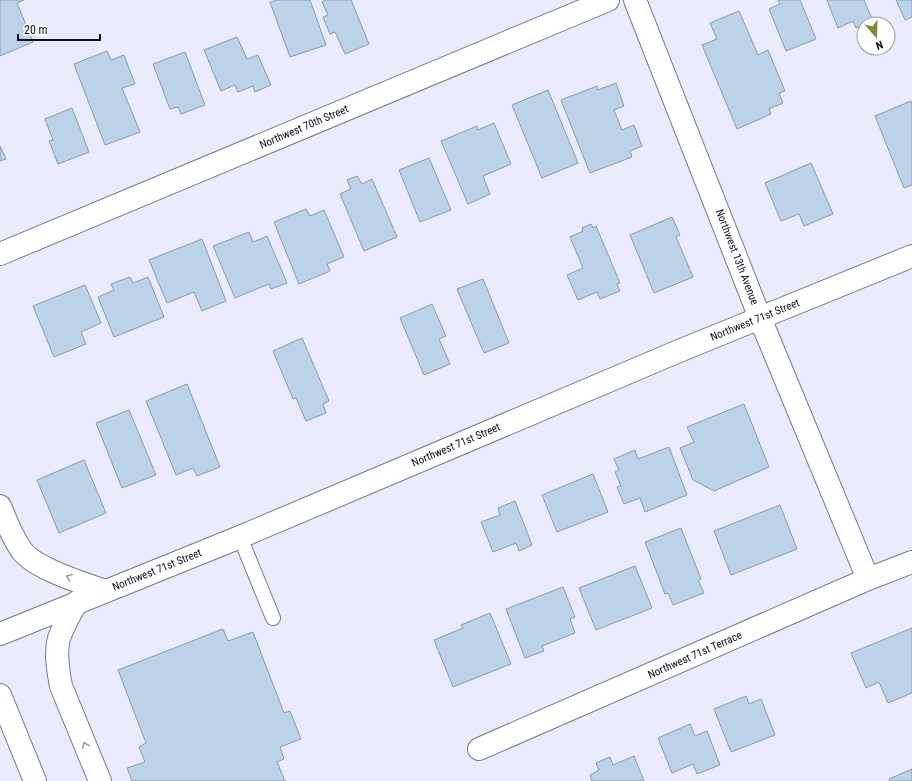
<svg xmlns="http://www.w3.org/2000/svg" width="912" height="781" viewBox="0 0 912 781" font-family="'Roboto Condensed',sans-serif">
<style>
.building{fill:#bcd2e8;stroke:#869bb0}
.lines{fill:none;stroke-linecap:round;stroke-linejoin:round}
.lane-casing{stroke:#777992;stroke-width:16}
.street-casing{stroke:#777992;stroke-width:24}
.secondary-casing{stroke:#777992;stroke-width:24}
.lane{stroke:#fff;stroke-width:14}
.street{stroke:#fff;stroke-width:22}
.secondary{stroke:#fff;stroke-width:22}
.oneway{stroke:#9e9ea2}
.labels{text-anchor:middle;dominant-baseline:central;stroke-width:3;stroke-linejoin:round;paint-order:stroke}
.street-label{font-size:11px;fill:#0c0d16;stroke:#fff}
</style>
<rect width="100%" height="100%" fill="#eaecfd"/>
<g class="building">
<path d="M0,0H24L17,3L33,42L0,56Z"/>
<path d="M277,0H310L326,45L290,57L270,2Z"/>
<path d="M325,0H351L369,44L345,54L335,32L330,34L323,17L328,15L322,2Z"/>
<path d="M778,0H800L816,39L786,51L769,9L780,4Z"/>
<path d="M827,0H864L873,21L856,28L853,21L838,28Z"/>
<path d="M896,0H912V17L905,20Z"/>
<path d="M739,11L758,55L768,50L785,91L779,93L783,103L769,109L771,114L737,129L702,45L717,39L710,23Z"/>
<path d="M237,37L247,59L258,55L271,85L255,92L253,86L238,92L235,85L221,91L204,50Z"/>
<path d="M107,51L111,60L124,55L135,84L122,88L140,132L105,145L74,64Z"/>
<path d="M185,52L205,105L181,114L178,107L170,109L153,64Z"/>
<path d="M616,83L624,106L614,110L622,130L634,125L642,146L630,151L632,157L590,173L561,100L597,86L598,90Z"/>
<path d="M548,90L578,163L542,178L512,105Z"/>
<path d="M911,101L912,104V185L904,188L875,116Z"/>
<path d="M72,108L89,152L58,164L49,141L53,140L45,119Z"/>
<path d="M494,123L511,164L483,176L490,194L468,204L441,141L477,126L478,130Z"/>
<path d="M0,146L6,159L0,161Z"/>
<path d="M429,158L451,210L420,222L399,170Z"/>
<path d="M811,163L833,214L804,226L799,214L781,221L765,183Z"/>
<path d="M357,176L362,184L372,179L397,237L364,251L340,194L351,189L347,180Z"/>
<path d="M306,209L310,216L324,210L344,257L327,264L330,271L299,284L274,222Z"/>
<path d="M672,217L680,235L676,237L693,277L654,293L630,235Z"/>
<path d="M591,224L593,228L596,226L620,283L617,284L620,291L600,299L597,292L578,300L567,275L583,268L570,237L583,231L582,228Z"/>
<path d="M249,232L253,242L267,236L287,283L271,289L269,284L235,298L213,246Z"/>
<path d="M202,239L226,301L202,311L194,292L167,303L149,260Z"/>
<path d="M130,277L133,283L148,277L164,317L114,337L98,297L114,290L111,284Z"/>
<path d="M483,279L509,343L484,353L457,289Z"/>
<path d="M85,285L101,323L81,332L86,344L54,357L33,306Z"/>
<path d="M432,304L446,336L439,339L450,364L424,375L400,318Z"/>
<path d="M302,338L329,401L323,404L326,413L306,421L296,398L293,399L273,351Z"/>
<path d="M187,384L220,467L197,476L193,468L176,475L146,401Z"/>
<path d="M744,404L769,467L714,491L693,480L680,448L694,442L687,427Z"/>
<path d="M129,410L156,475L122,488L96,423Z"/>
<path d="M669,447L687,495L645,512L640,498L624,504L617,487L621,486L615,472L619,470L614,459L635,450L638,459Z"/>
<path d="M84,460L106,513L59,533L37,480Z"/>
<path d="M593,474L608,512L557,532L542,495Z"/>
<path d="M515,501L532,545L519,551L516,543L493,552L481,522L500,515L498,508Z"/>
<path d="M780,505L797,549L731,575L714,531Z"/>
<path d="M681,528L701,579L698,580L704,593L673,605L668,593L665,594L645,542Z"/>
<path d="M635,566L652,608L596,630L579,588Z"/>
<path d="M563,587L575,617L570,619L575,633L542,646L544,651L525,658L506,609Z"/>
<path d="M490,613L511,664L453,687L434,640L463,628L461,625Z"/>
<path d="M912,628V693L888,703L879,682L866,688L851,653Z"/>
<path d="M223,629L228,641L253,632L284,713L290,711L301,739L280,747L284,759L277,762L285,781H132L127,768L145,762L139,747L146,743L118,670Z"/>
<path d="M746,696L749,704L761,699L775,735L731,752L714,709Z"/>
<path d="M690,724L695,736L707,731L720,765L697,774L693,764L672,773L658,738Z"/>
<path d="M634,756L644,781H592L590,775L599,770L596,763L610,757L613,765Z"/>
<path d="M912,769V781H890L889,779Z"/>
</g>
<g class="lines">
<defs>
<path id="lane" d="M240,537L273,618"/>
<g id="street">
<path d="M635,0L760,318L868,579"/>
<path d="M0,254L608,0"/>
<path d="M0,506C6,521 12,537 22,551C36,569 83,583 105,591"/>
<path d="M77,602C71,612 65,623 61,633C54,648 58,671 61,686L100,781"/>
<path d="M479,749L868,579L912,562"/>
</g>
<g id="secondary">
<path d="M0,634L240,537L679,351L912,256"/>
<path d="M0,695L35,781"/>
</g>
</defs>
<use href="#lane" class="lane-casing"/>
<use href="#street" class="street-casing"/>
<use href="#secondary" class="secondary-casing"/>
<use href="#lane" class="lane"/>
<use href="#street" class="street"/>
<use href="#secondary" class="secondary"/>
</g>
<defs><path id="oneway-chevron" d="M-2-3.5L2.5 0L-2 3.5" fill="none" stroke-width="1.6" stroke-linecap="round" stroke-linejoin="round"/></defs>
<g class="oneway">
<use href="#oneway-chevron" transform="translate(69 577) rotate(-159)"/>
<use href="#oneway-chevron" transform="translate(85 745) rotate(-112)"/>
</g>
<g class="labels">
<g class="street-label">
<text transform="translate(304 127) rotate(-23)">Northwest 70th Street</text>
<text transform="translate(737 257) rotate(69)">Northwest 13th Avenue</text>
<text transform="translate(755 320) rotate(-22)">Northwest 71st Street</text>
<text transform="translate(456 445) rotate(-23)">Northwest 71st Street</text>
<text transform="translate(157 570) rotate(-22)">Northwest 71st Street</text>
<text transform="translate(695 655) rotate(-24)">Northwest 71st Terrace</text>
</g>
</g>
<g transform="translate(876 36) rotate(160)"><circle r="19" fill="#ffffff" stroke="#9e9ea2"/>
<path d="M0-3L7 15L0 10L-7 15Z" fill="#85852e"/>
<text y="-6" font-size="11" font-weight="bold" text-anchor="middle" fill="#0c0d16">N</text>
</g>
<path d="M18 34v6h82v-6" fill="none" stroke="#0c0d16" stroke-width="2"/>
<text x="24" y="34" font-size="12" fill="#0c0d16" stroke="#ffffff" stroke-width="3" paint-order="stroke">20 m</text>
</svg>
